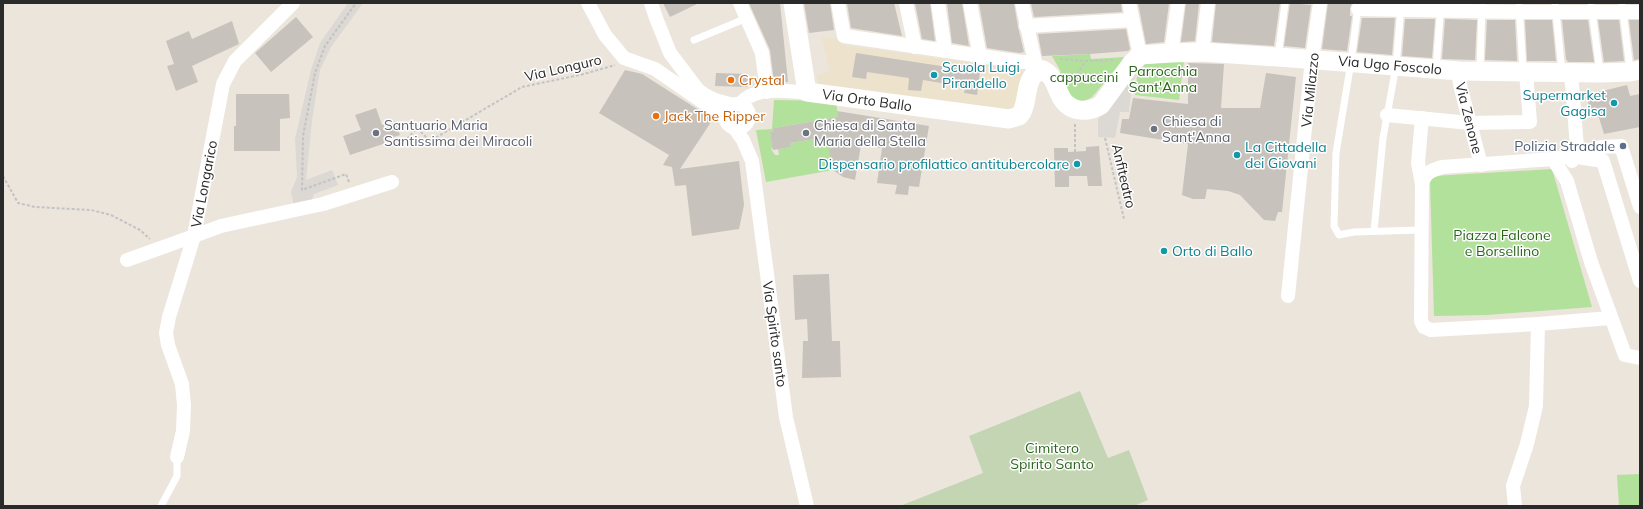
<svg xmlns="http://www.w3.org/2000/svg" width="1643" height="509" viewBox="0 0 1643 509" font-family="Mulish,sans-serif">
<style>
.education{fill:#ede3cc}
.green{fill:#b1e19a}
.cemetery{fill:#c4d5b4}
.plaza{fill:#dcd8d3}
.building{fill:#c7c2bc}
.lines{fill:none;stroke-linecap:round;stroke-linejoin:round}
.path{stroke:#c3c3c3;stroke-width:2;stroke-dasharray:3 2;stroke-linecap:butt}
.lane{stroke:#fff;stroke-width:7}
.street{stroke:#fff;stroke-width:14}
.secondary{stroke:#fff;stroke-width:19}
.culture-dot{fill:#0f9aa8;stroke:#fff;stroke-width:1.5}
.food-dot{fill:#e8710a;stroke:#fff;stroke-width:1.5}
.worship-dot{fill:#6b7280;stroke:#fff;stroke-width:1.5}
.service-dot{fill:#5c6f8a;stroke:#fff;stroke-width:1.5}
.labels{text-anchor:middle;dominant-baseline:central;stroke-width:3;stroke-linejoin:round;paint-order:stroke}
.street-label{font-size:14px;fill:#2a2a2a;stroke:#fff}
.culture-label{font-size:14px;fill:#0d838f;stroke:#fff;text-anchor:start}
.park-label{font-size:14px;fill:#2a651c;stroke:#fff}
.food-label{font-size:14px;fill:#c56008;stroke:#fff;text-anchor:start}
.worship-label{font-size:14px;fill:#5b616d;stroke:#fff;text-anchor:start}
.service-label{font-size:14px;fill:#4e5e75;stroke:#fff;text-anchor:end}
</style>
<rect width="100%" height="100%" fill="#ece5dc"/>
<path class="education" d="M821,37L839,39L842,45L1023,70L1020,102L1016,108L1008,111L818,86L817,76L830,70Z"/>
<g class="green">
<path d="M1090,54L1091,59L1126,57L1092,97C1072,110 1066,88 1059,73L1061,72L1052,56Z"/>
<path d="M1150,59L1184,61L1179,100L1135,95L1137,77L1145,64H1151Z"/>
<path d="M774,100L836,101L838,117L774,128V131L770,132L773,148L771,149L775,155H779L778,149L791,147L790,143L816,139V141L841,134L833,170L766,182L756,130L772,129Z"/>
<path d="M1552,169L1592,307L1487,315L1434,316L1430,180L1434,176Z"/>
<path d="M1640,474V506H1619L1617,475Z"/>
</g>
<path class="cemetery" d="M1080,391L1108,458L1129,450L1148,500L1134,506H900L983,473L969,436Z"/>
<g class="plaza">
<path d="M348,3H363L331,47L320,70L312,120L306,180L332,170L338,185L314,194L311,202L294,206L291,192L297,177L295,139L311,70L320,43Z"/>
<path d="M1139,69L1132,83L1129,112H1120L1115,138L1098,137V119Z"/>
</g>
<g class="building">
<path d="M663,3H699L670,17Z"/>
<path d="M749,3H780L788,82H774L770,50Z"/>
<path d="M804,3H830L834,30L809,33Z"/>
<path d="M847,3H894L902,36L851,28Z"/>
<path d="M915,3H930L935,41L922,39Z"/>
<path d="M947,3H962L969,46L952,43Z"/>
<path d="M979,3H1014L1018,27L1024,52L1020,53L987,48Z"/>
<path d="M1031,3H1121L1122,12L1034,17Z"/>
<path d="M1138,3H1169L1164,42L1146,44Z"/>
<path d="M1186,3H1199L1195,41L1181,42Z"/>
<path d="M1216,3H1280L1274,46L1212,42Z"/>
<path d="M1290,3L1311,5L1305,48L1284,46Z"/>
<path d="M1328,3H1352L1350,8V16H1352L1347,51L1322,49Z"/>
<path d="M296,17L313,37L271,72L255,53Z"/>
<path d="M1362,18H1395L1392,55L1357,52Z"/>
<path d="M1405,19H1435L1432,58L1402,56Z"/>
<path d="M1445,19L1477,20L1475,60L1442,59Z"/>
<path d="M1487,20H1515L1517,61L1485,60Z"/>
<path d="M1525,20H1552L1556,61H1527Z"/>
<path d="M1562,20H1588L1594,62H1568L1566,59Z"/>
<path d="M1598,20H1619L1624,61L1604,62Z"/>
<path d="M1629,20H1640V59L1634,60Z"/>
<path d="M232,21L239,44L192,66L198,82L176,91L167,66L174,64L166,41L189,31L192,39Z"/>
<path d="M1126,29L1130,49L1128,51L1090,54L1042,56L1038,34Z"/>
<path d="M856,53L980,72L977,95L964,93L965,87L923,80L921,91L908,90L909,78L867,72L866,79L852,77Z"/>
<path d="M1188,63L1224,64L1221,108H1260L1266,73L1296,77L1282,212H1278L1275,221L1264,220L1240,195L1228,191L1207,189L1205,199H1193L1182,195L1188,144L1120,133L1122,119H1129L1133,98L1188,104Z"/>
<path d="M625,70L642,74L713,119L680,169L739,161L744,205L739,229L692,236L686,185L675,186L672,167L663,165L669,155L599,113Z"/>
<path d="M716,73L748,74L747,87L715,86Z"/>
<path d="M1627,85L1630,96L1640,94V127L1604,134L1597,111L1591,112L1586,95Z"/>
<path d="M236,94H289L290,118L280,119V151H234V126H236Z"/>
<path d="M376,108L382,125L395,121L400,135L388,139L389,142L350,155L343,136L361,130L355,115Z"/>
<path d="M837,111L929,126L919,187L909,186L908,195L895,194L897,185L877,183L882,148L861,145L855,180L843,177L833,170L827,139L816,141V139L790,143L791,147L773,150L770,132L774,131V128L838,117Z"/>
<path d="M1099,146L1102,186H1088L1087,176H1069V187H1055L1054,148H1068V152L1086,151V147Z"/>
<path d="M829,274L832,341H840L841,377L802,378L803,341H808L807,319L795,320L793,275Z"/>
</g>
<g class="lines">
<g class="path">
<path d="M1060,59L1086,61L1115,60"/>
<path d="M1071,82L1086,61"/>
<path d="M1105,138L1124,219"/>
<path d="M407,139L417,128L430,141L522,87L584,74L615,65"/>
<path d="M1075,152V124"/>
<path d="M3,176L18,203L35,207L91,210L111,215L140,230L150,239"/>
<path d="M349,182L346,174L302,190L303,136L315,73L325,46L356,3"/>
</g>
<g class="lane">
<path d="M1519,3L1523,71"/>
<path d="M1555,3L1562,72"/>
<path d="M1591,3L1600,73"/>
<path d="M1622,3L1630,70"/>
<path d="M1358,7L1351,62L1336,153L1334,226L1339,235L1354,232L1421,230"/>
<path d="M694,40L747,18"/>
<path d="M1278,57L1285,3"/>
<path d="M1436,69L1441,3"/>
<path d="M1480,71L1482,3"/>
<path d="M1374,231L1383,138L1396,66L1401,7"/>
<path d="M161,506L177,476V457"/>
</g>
<g class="street">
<path d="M293,3L235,61L223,84L194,236L221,226L323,204L392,182"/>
<path d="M588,3L605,35L624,58L655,69L726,118"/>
<path d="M651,3L656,18L670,53L698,90L705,95L715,100L733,105"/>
<path d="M740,3L762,53L767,92"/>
<path d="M838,3L844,36L1022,62H1035"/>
<path d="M906,3L915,47"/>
<path d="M938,3L945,51"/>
<path d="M970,3L980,57"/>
<path d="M1022,3L1037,71"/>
<path d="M1129,3L1140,55"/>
<path d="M1358,9L1520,12H1640"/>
<path d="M1026,26L1132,20"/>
<path d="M1202,52L1208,3"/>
<path d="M1171,53L1178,3"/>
<path d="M1458,71L1461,89L1481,165"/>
<path d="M1571,72L1577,147L1572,161"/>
<path d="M740,104C755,85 786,92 807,92"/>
<circle cx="737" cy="116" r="12"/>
<path d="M1387,115L1470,123L1530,122L1526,72"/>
<path d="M733,126L743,140L752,161L786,417L807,506"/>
<path d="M1577,157L1603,161L1640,281"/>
<path d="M1553,159L1567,181L1591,262L1625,355L1640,358"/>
<path d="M1422,184L1418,163L1422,118"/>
<path d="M127,260L194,236"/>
<path d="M1288,296L1312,59L1320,3"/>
<path d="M1610,318L1538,324L1431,330L1424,327L1421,321L1422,184C1425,173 1430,171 1442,167L1553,159L1573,156L1601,147L1621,146L1640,207"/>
<path d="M177,457L183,431L184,405L182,384L168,345L166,333L169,317L194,236"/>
<path d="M1515,506L1513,486L1527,444L1536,406L1538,324"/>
</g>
<path class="secondary" d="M793,3L807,92L1009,119L1019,116L1022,112C1029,98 1024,74 1043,70C1054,76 1055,85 1060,95C1068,112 1086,114 1101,105L1131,64L1140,55L1171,53L1202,52L1278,57L1460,71L1600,73L1630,72L1640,70"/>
</g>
<g class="culture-dot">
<circle cx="934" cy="75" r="4"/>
<circle cx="1614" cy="103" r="4"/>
<circle cx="1237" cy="155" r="4"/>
<circle cx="1077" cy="164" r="4"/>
<circle cx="1164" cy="251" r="4"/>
</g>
<g class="food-dot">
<circle cx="731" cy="80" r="4"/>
<circle cx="656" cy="116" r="4"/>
</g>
<g class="worship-dot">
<circle cx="1154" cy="129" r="4"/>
<circle cx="376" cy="133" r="4"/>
<circle cx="806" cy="133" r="4"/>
</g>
<circle class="service-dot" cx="1623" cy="146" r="4"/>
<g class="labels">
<g class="street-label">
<text transform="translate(1390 65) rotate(5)">Via Ugo Foscolo</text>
<text transform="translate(563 68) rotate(-13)">Via Longuro</text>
<text transform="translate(1310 90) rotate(-84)">Via Milazzo</text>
<text transform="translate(867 100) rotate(8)">Via Orto Ballo</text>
<text transform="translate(1469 118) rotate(76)">Via Zenone</text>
<text transform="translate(1124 176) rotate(77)">Anfiteatro</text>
<text transform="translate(204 184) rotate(-79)">Via Longarico</text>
<text transform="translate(775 334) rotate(82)">Via Spirito santo</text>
</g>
<g class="culture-label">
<text x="942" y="67">Scuola Luigi<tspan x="942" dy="16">Pirandello</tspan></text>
<text x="1606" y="95" text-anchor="end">Supermarket<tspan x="1606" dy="16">Gagisa</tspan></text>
<text x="1245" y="147">La Cittadella<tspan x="1245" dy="16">dei Giovani</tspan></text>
<text x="1069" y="164" text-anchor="end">Dispensario profilattico antitubercolare</text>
<text x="1172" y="251">Orto di Ballo</text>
</g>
<g class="park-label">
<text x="1163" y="71">Parrocchia<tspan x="1163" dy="16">Sant'Anna</tspan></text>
<text x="1084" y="77">cappuccini</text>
<text x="1502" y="235">Piazza Falcone<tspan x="1502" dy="16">e Borsellino</tspan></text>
<text x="1052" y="448">Cimitero<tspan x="1052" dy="16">Spirito Santo</tspan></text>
</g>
<g class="food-label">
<text x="739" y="80">Crystal</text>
<text x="664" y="116">Jack The Ripper</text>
</g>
<g class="worship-label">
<text x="1162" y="121">Chiesa di<tspan x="1162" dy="16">Sant'Anna</tspan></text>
<text x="384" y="125">Santuario Maria<tspan x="384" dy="16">Santissima dei Miracoli</tspan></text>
<text x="814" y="125">Chiesa di Santa<tspan x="814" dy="16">Maria della Stella</tspan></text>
</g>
<g class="service-label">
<text x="1615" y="146">Polizia Stradale</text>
</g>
</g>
<rect width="1643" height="509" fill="none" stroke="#2a2a2a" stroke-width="8"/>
</svg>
